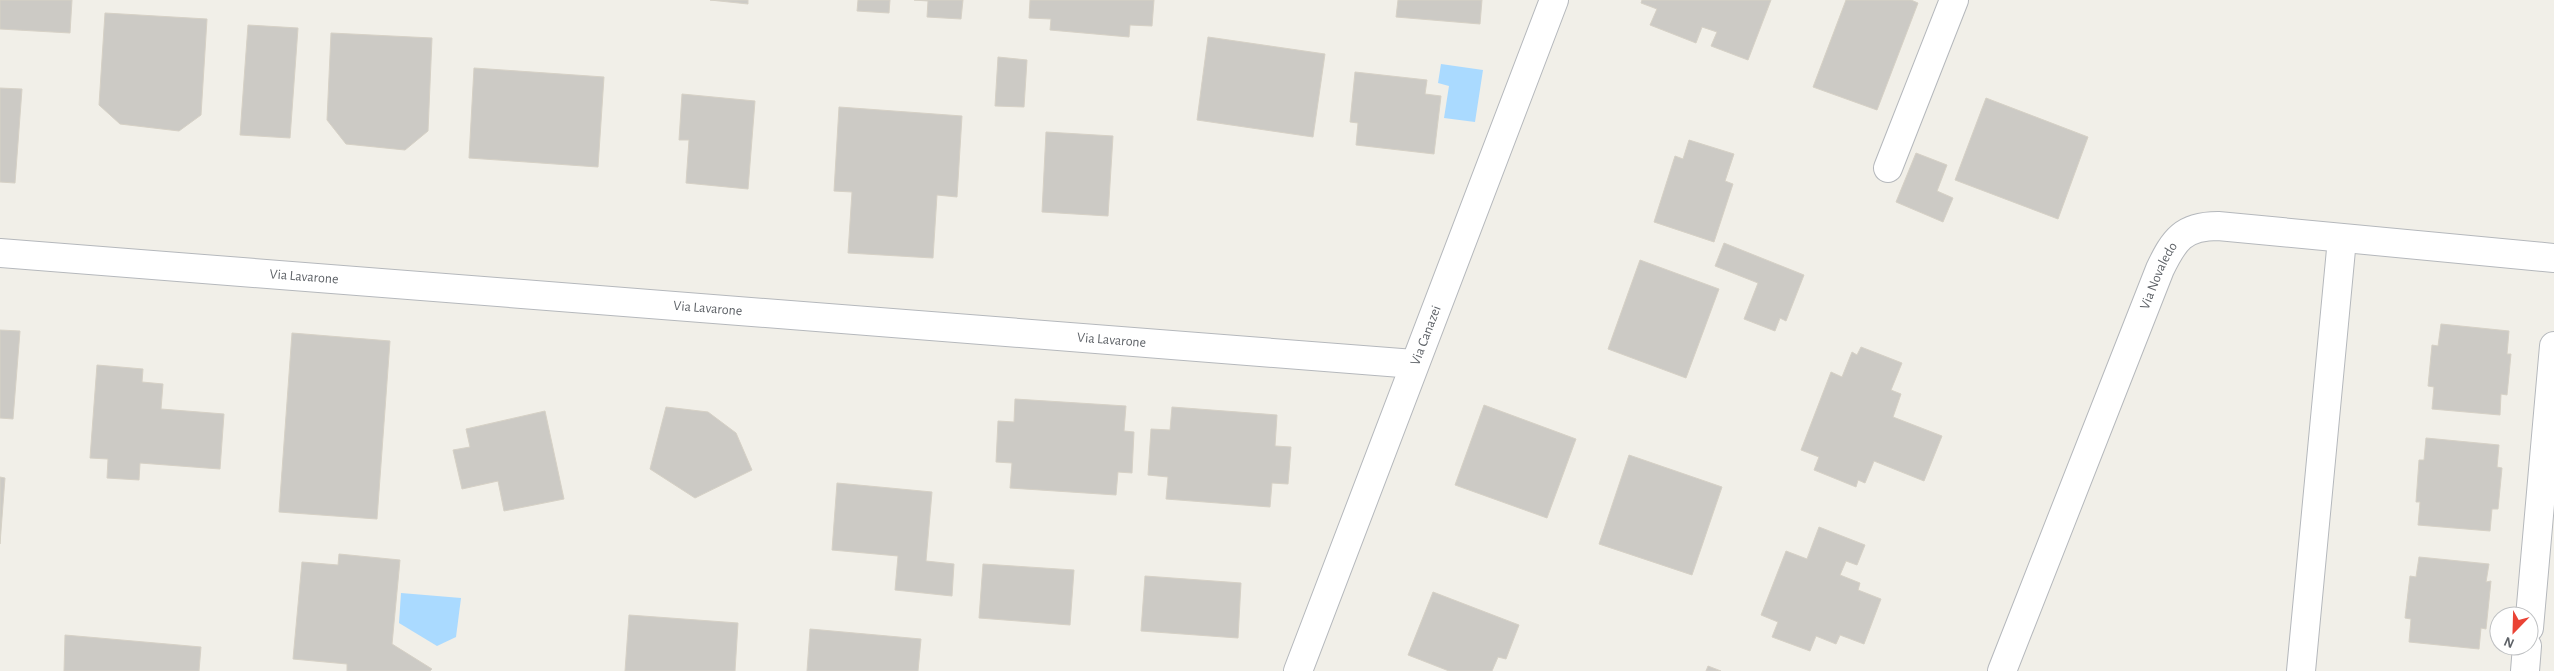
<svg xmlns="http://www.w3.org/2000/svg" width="2554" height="671" viewBox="0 0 2554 671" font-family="'Alegreya Sans',sans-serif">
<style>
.water{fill:#aadaff}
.building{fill:#cccac5;stroke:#d6d1c6}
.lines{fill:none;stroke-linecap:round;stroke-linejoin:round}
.street-casing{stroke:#b5b8bc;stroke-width:30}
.street{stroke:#fff;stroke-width:28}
.labels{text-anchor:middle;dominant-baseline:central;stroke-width:5;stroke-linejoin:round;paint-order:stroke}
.street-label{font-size:14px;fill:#5f6368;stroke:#fff}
</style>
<rect width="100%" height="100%" fill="#f1efe8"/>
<g class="water">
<path d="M1441,64L1483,70L1475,122L1444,118L1449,86L1438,83Z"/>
<path d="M401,593L461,598L456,637L437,646L399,623Z"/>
</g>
<g class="building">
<path d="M0,0H72L70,33L0,29Z"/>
<path d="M710,0H748V4Z"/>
<path d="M858,0H890L889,13L857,11Z"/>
<path d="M914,0H963L961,19L927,17L928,1Z"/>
<path d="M1030,0H1154L1152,26L1130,25L1129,37L1050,30L1051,19L1029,18Z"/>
<path d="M1398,0H1482L1480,24L1396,17Z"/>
<path d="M1642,0H1771L1748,60L1711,46L1717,32L1702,27L1696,43L1650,25L1657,9L1641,3Z"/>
<path d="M1846,0H1911L1918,3L1877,110L1813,87Z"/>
<path d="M105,13L207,19L201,115L179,131L120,124L99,105Z"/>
<path d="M248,25L298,28L290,138L240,135Z"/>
<path d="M331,33L432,38L428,131L405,150L346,144L327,120Z"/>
<path d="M1208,37L1325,54L1313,137L1197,120Z"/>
<path d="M998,57L1027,60L1024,107L995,106Z"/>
<path d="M474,68L604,77L598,167L469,158Z"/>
<path d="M1355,72L1427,80L1425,94L1441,96L1434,154L1356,145L1358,123L1350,122Z"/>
<path d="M0,88L22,89L15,183L0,182Z"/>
<path d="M682,94L755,101L748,189L686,183L689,140H679Z"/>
<path d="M1986,98L2088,137L2058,219L1955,180Z"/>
<path d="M839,107L962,116L957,197L937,195L933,258L848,253L852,192L834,191Z"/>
<path d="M1046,132L1113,136L1108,216L1042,212Z"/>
<path d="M1689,140L1734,154L1725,181L1733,184L1714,242L1654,222L1675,156L1683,159Z"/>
<path d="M1916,153L1947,165L1937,191L1953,198L1943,222L1896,202Z"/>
<path d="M1724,243L1804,275L1786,321L1780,318L1775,331L1744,319L1758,283L1715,266Z"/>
<path d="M1640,260L1719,289L1686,378L1608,349Z"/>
<path d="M2441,324L2509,331L2507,354H2511L2507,395L2501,394L2500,415L2432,409L2434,387L2428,386L2432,345L2438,346Z"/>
<path d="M0,330L20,331L13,419L0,418Z"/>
<path d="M292,333L390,341L377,519L279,512Z"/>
<path d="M1861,347L1902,363L1891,390L1901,394L1893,417L1942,436L1924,481L1874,461L1865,483L1858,480L1856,487L1814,470L1819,457L1801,450L1831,372L1842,377L1852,352L1857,355Z"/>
<path d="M97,365L143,369L142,382L163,384L161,409L224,414L220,469L140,463L139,480L107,478L108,459L90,458Z"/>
<path d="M1015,399L1126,406L1124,431L1134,432L1132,473L1118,472L1116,495L1010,488L1012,463L996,462L998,421L1014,422Z"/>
<path d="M1484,405L1576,439L1547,518L1455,485Z"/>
<path d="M666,407L708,412L736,433L752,470L695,498L650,469Z"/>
<path d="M1172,407L1277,415L1275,446L1291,447L1288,484L1272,483L1270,507L1166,499L1168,477L1148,475L1151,429L1170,430Z"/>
<path d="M545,411L564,499L504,511L498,481L462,489L453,450L470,447L466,429Z"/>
<path d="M2426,438L2499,445L2497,467L2502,468L2498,509H2492L2490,531L2418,525L2420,502H2416L2419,460H2424Z"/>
<path d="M1629,455L1722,487L1692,575L1599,544Z"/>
<path d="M0,477L5,478L0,544Z"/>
<path d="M837,483L932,492L926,561L954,564L952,596L895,590L898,556L832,550Z"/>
<path d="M1819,527L1865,545L1857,565L1846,561L1840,575L1860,583L1858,590L1881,599L1864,644L1840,635L1836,644L1816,636L1810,651L1772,637L1778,622L1761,615L1786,551L1807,559Z"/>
<path d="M339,554L400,560L392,644L432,669L430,671H347V664L293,659L302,562L338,565Z"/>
<path d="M2419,557L2489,564L2486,582L2491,581L2486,629L2481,628L2479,649L2409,642L2411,619L2405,618L2410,576L2416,577Z"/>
<path d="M983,564L1074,570L1070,625L979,618Z"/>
<path d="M1145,576L1241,583L1238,638L1141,631Z"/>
<path d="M1433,592L1519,625L1506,659L1498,657L1492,671H1449L1408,655Z"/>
<path d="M629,615L738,623L735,671H625Z"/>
<path d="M810,629L921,639L918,671H807Z"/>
<path d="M65,635L201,647L199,671H64Z"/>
<path d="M1708,666L1721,671H1706Z"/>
</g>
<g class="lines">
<defs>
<g id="street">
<path d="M1888,168L1954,0"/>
<path id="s1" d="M0,253L1414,364"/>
<path d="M2529,628L2554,346"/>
<path id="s2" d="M1298,671L1554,0"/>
<path id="s3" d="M2002,671L2160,269C2174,240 2183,226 2218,226L2554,258"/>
<path d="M2301,671L2342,239"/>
<path d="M2525,671L2527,646"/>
</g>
</defs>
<use href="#street" class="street-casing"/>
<use href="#street" class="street"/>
</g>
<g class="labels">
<g class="street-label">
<text stroke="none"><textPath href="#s1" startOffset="305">Via Lavarone</textPath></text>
<text stroke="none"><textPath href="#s3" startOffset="425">Via Novaledo</textPath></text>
<text stroke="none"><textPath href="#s1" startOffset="710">Via Lavarone</textPath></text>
<text stroke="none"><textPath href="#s2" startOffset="359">Via Canazei</textPath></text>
<text stroke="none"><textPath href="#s1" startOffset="1115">Via Lavarone</textPath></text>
</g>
</g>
<g transform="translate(2514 631) rotate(203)"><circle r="24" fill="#ffffff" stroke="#bfc1c3"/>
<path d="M0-4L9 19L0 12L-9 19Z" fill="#ea4335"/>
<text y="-8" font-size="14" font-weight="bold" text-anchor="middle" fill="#5f6368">N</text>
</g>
</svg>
